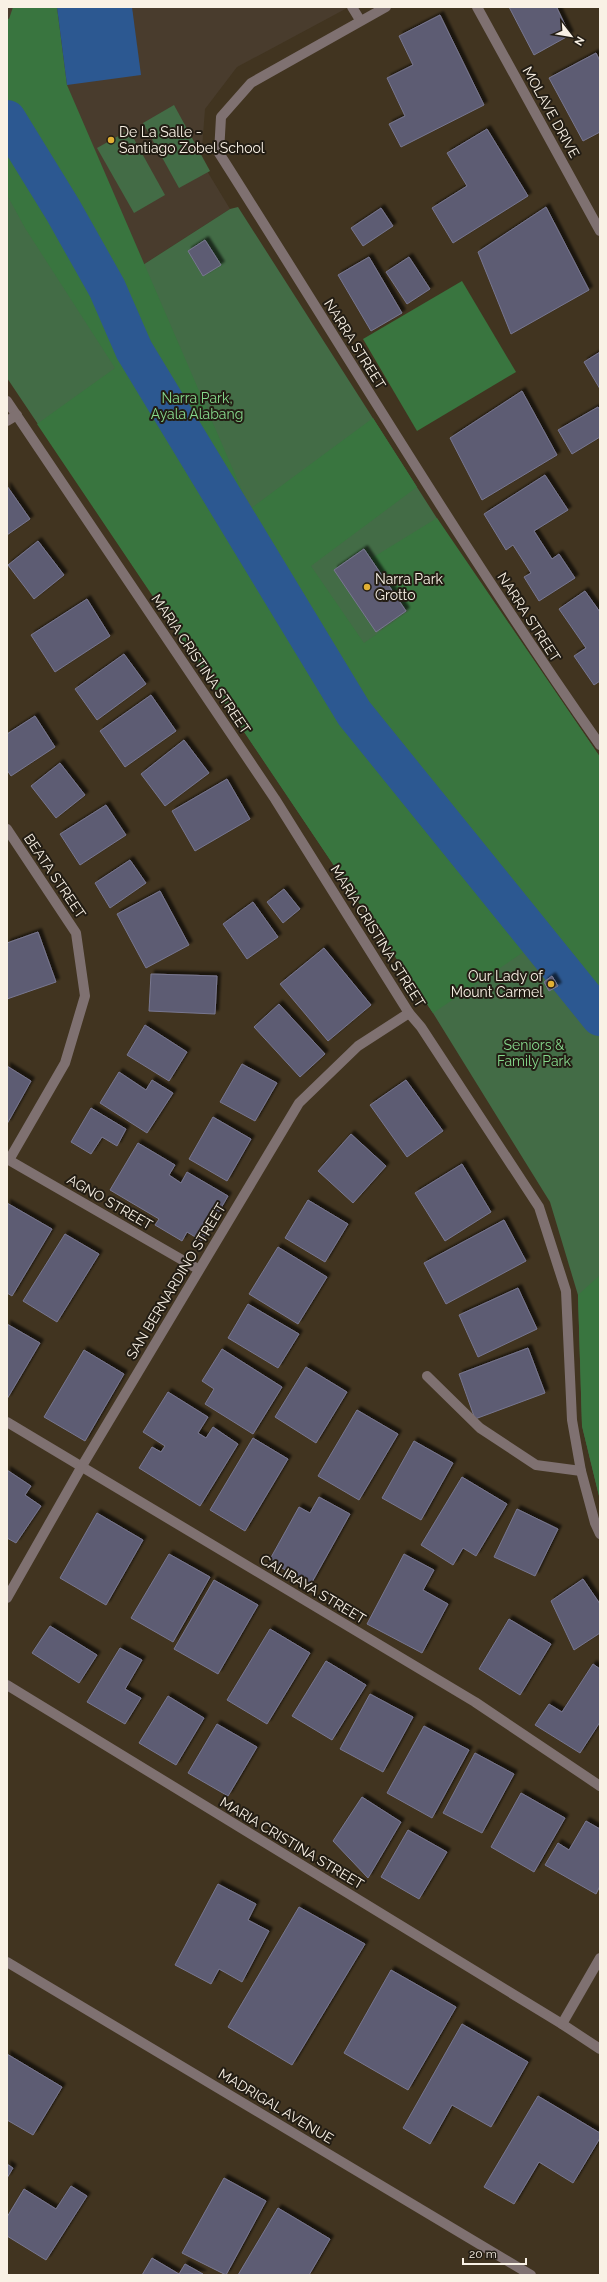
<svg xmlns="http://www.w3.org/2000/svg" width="607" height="2282" viewBox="0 0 607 2282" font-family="Raleway,sans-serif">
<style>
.education{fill:#493c2d}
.green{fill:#436c46}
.forest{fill:#39753f}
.water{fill:#2c5891}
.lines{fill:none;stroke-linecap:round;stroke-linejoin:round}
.river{stroke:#2c5891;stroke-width:38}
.building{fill:#5d5c73;stroke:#787790;filter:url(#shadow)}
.minor{stroke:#7f7171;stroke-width:10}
.poi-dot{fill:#e1af34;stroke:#231d14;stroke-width:1.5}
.labels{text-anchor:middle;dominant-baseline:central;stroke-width:4;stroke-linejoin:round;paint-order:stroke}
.street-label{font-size:14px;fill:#f9f1e5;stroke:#231d14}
.poi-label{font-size:14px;fill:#f9f1e5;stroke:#231d14;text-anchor:start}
.park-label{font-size:14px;fill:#86d98c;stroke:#231d14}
</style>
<defs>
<filter id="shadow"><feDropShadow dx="3.5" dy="-3.5" stdDeviation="1" flood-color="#0009"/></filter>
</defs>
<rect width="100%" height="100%" fill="#413420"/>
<path class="education" d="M7,7H349L237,67L205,109L201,161L230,209L107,288L7,119Z"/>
<g class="green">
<path d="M174,105L210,171L179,188L143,123Z"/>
<path d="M7,119L107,288L230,209L238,207L445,531L600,757V1500L582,1426L578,1295L550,1202L433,1013L7,378Z"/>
<path d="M129,130L165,195L134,213L97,148Z"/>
</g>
<g class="forest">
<path d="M13,7H57L67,85L250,509L373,418L417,487L311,566L364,643L409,611L372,558L437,518L600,757V1005L546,937L433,1013L37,424L115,368L25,228L7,195V18L9,19Z"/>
<path d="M462,281L516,372L417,431L363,339Z"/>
<path d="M600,1275V1500L582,1426L578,1295Z"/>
</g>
<path class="water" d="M57,7H132L141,75L67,85Z"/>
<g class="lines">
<path class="river" d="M7,119L63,210L107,288L134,350L354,713L600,1017"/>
</g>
<g class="building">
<path d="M509,7H559L557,8L570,35L534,55Z"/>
<path d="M440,15L484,105L401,147L389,124L405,116L387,78L413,65L399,36Z"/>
<path d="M596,53L600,61V132L583,141L549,78Z"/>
<path d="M487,129L528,196L453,243L432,208L467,186L447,153Z"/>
<path d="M546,207L589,290L511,334L478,252Z"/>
<path d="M381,208L393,226L363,246L351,228Z"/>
<path d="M205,240L221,265L203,276L188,251Z"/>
<path d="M369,257L402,313L371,331L338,275Z"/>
<path d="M409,257L430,289L407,304L386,272Z"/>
<path d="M600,352V389L584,362Z"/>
<path d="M522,391L557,455L482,500L450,438Z"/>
<path d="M598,407L600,410V437L572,454L558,430Z"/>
<path d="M545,475L568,510L534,531L552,559L559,554L575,578L539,601L524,577L531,573L513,545L506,550L484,514Z"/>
<path d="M7,486L30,519L7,535Z"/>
<path d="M38,541L64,575L34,599L8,565Z"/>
<path d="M364,549L406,611L376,632L334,570Z"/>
<path d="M585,591L600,612V681L594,685L574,656L586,648L559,609Z"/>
<path d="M87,599L110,636L55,672L31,635Z"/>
<path d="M124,654L146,684L97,720L75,689Z"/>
<path d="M151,695L176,731L125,767L100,731Z"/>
<path d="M35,716L55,747L11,776L7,770V734Z"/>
<path d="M184,740L209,773L165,806L141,774Z"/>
<path d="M60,763L85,795L56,818L31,786Z"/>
<path d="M227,779L250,819L195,851L172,811Z"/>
<path d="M106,805L126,835L80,865L60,834Z"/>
<path d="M130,860L146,883L110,908L95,883Z"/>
<path d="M284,889L300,909L283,923L267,902Z"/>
<path d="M160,891L189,945L146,968L117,914Z"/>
<path d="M253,902L278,937L247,959L223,924Z"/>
<path d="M38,932L56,982L7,999V943Z"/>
<path d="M324,948L371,1005L328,1041L280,984Z"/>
<path d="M151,974L217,976L215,1014L149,1011Z"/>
<path d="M552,976L558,986L549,991L544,982Z"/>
<path d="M279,1004L325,1054L300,1077L254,1027Z"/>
<path d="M145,1025L187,1052L169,1081L127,1055Z"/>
<path d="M242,1064L277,1083L255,1121L220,1102Z"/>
<path d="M7,1066L31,1081L7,1124Z"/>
<path d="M119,1072L146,1090L152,1080L173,1093L147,1133L100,1103Z"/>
<path d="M406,1080L443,1131L407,1157L370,1105Z"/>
<path d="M91,1108L126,1129L117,1146L102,1137L91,1154L71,1142Z"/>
<path d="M213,1117L251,1139L227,1181L189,1159Z"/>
<path d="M351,1134L386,1166L353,1203L318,1171Z"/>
<path d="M138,1143L175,1165L169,1175L181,1183L187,1172L228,1196L202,1241L187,1232L182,1241L155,1225L159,1219L110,1190Z"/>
<path d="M462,1164L491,1212L445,1241L415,1193Z"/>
<path d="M308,1200L348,1224L325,1262L285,1238Z"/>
<path d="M7,1203L52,1229L12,1296L7,1293Z"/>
<path d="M504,1220L526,1261L446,1304L424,1263Z"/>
<path d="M65,1234L99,1254L57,1322L23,1301Z"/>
<path d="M278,1247L327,1277L298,1324L249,1294Z"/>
<path d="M518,1288L537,1329L478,1357L459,1315Z"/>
<path d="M248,1304L299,1334L278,1368L228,1338Z"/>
<path d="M7,1324L40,1343L7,1399Z"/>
<path d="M528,1348L545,1393L475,1419L459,1374Z"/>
<path d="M222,1349L282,1387L253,1434L205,1404L214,1389L202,1381Z"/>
<path d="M84,1350L124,1374L85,1441L44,1417Z"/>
<path d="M306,1367L347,1392L316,1443L275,1417Z"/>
<path d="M168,1392L208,1417L198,1433L206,1438L213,1427L238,1444L200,1506L139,1468L152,1447L161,1452L165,1446L143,1432Z"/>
<path d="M357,1410L398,1434L359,1500L318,1476Z"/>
<path d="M253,1438L288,1459L245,1531L210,1510Z"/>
<path d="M414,1441L453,1463L421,1520L382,1498Z"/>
<path d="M7,1470L31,1486L25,1495L41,1506L16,1543L7,1538Z"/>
<path d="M462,1477L507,1504L476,1556L463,1548L453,1565L421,1545Z"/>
<path d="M319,1497L350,1514L311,1584L269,1561L299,1507L310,1513Z"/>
<path d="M517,1509L558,1529L535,1576L494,1557Z"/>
<path d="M97,1513L143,1540L106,1605L60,1578Z"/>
<path d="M169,1554L210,1577L173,1642L131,1618Z"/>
<path d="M404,1554L434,1570L423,1590L448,1604L422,1653L367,1624Z"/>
<path d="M583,1579L600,1604V1633L574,1650L551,1601Z"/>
<path d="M214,1580L258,1605L218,1674L174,1649Z"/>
<path d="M509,1619L551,1644L520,1695L479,1669Z"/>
<path d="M50,1626L97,1655L79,1683L32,1653Z"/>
<path d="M270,1629L310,1653L267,1724L227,1700Z"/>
<path d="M120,1648L142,1660L125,1689L141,1698L125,1724L87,1702Z"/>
<path d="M326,1661L366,1685L332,1740L292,1716Z"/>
<path d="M593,1664L600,1669V1722L580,1753L535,1725L549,1704L562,1712Z"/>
<path d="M370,1694L413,1717L383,1772L340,1749Z"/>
<path d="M168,1696L204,1718L176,1765L139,1743Z"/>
<path d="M217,1724L257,1747L228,1796L188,1773Z"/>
<path d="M424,1726L469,1750L432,1818L387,1793Z"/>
<path d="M475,1753L514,1774L482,1833L443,1813Z"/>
<path d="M521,1793L565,1818L534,1872L491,1847Z"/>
<path d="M362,1797L401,1822L368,1878L333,1841Z"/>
<path d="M586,1821L600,1829V1886L596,1894L545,1865L558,1843L569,1850Z"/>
<path d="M408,1830L447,1852L419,1899L381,1877Z"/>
<path d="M218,1884L256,1904L248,1920L269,1931L242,1982L219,1969L211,1984L175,1965Z"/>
<path d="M299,1907L365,1944L292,2065L228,2027Z"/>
<path d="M391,1970L456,2007L408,2090L344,2053Z"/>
<path d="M462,2024L528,2062L491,2127L452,2105L430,2144L403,2128Z"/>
<path d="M7,2054L62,2087L33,2135L7,2120Z"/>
<path d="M538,2096L600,2133V2138L573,2183L539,2162L514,2204L484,2187Z"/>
<path d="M7,2164L13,2168L7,2178Z"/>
<path d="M224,2178L266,2201L226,2275L182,2253Z"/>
<path d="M71,2186L87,2196L46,2260L7,2236V2217L24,2189L56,2209Z"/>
<path d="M278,2208L330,2239L309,2275H238Z"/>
<path d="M152,2258L179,2274L185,2264L203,2274L142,2275Z"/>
</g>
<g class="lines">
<g class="minor">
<path d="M352,7L360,20"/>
<path d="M386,7L251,83L221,117L219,153C345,351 465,553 600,745"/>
<path d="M477,7L600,231"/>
<path d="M7,401L275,799L409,1013L421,1027L539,1207L566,1291L572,1420L581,1471L595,1523L600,1534"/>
<path d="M7,421L17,415"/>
<path d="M7,829L76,933L85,996L65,1063L9,1160"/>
<path d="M7,1159L198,1269"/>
<path d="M427,1376L480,1428L536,1465L581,1471"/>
<path d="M7,1422L475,1702L600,1786"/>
<path d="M7,1598L82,1466L299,1103L358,1046L409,1013"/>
<path d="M7,1685L562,2024L600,2049"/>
<path d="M7,1962L531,2275"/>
<path d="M562,2024L600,1958"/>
</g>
</g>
<g class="poi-dot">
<circle cx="111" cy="140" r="4"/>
<circle cx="367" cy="587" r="4"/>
<circle cx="551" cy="984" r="4"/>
</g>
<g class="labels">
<g class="street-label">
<text transform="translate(551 112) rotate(61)">MOLAVE DRIVE</text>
<text transform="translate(355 344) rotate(58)">NARRA STREET</text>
<text transform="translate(529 617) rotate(57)">NARRA STREET</text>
<text transform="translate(201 664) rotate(56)">MARIA CRISTINA STREET</text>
<text transform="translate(55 876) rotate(56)">BEATA STREET</text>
<text transform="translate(378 936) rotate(58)">MARIA CRISTINA STREET</text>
<text transform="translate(110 1202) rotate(30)">AGNO STREET</text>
<text transform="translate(176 1281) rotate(-59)">SAN BERNARDINO STREET</text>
<text transform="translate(313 1589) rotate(31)">CALIRAYA STREET</text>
<text transform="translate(292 1843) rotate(31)">MARIA CRISTINA STREET</text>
<text transform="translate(276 2106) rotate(31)">MADRIGAL AVENUE</text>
</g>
<g class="poi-label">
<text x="119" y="132">De La Salle -<tspan x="119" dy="16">Santiago Zobel School</tspan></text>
<text x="375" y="579">Narra Park<tspan x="375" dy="16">Grotto</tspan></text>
<text x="543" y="976" text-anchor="end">Our Lady of<tspan x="543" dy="16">Mount Carmel</tspan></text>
</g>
<g class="park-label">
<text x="197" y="398">Narra Park,<tspan x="197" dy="16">Ayala Alabang</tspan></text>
<text x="534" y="1045">Seniors &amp;<tspan x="534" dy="16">Family Park</tspan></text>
</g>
</g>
<rect width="607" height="2282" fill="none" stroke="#f9f1e5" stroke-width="16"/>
<g transform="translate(571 36) rotate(121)" stroke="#231d14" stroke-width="3" paint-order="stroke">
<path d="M0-3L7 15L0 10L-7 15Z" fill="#f9f1e5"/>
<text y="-6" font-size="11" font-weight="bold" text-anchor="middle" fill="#f9f1e5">N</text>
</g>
<path d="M463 2258v6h63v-6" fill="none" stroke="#f9f1e5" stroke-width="2"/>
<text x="469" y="2258" font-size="12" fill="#f9f1e5" stroke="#231d14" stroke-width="3" paint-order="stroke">20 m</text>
</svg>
